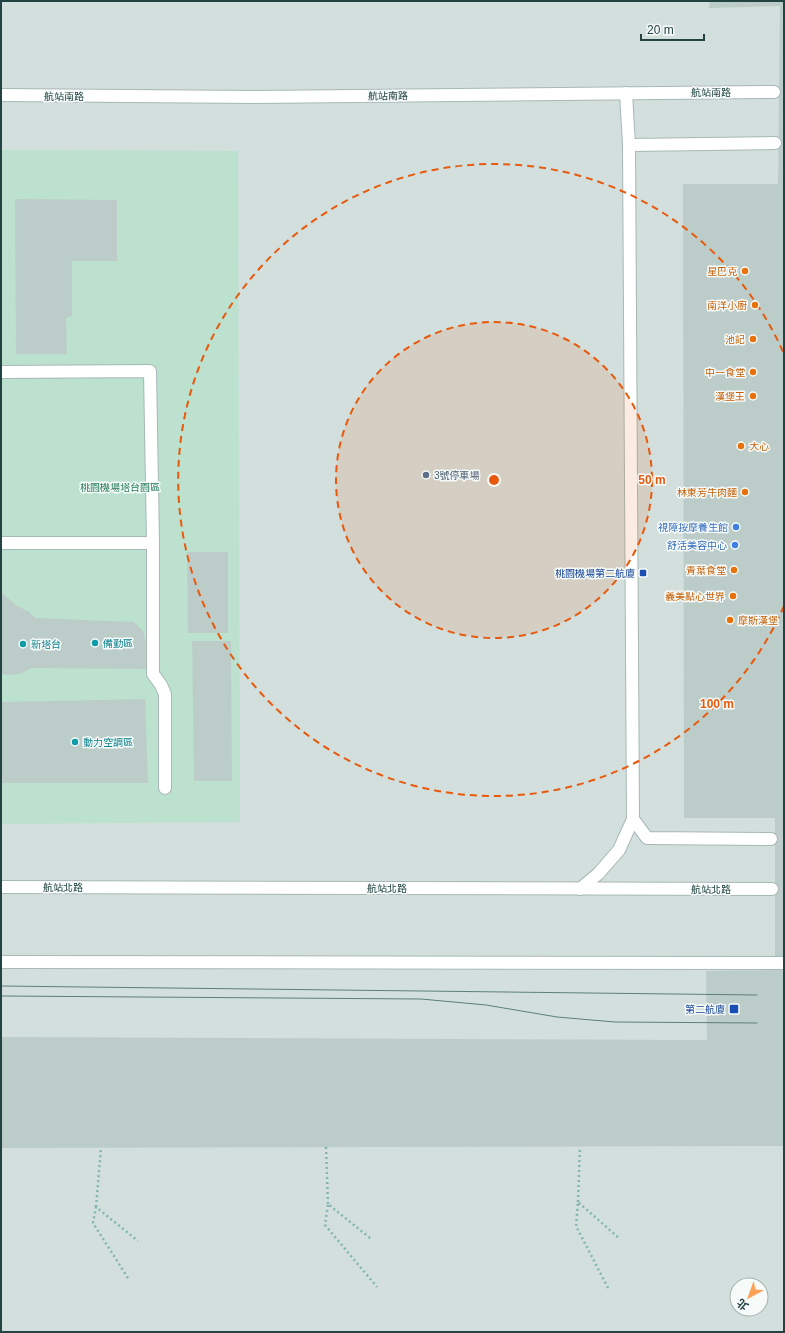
<svg xmlns="http://www.w3.org/2000/svg" width="785" height="1333" viewBox="0 0 785 1333" font-family="Arial,'Noto Sans TC',sans-serif">
<style>
.built{fill:#d3dfdd;fill-rule:evenodd}
.green{fill:#bce1ce}
.building{fill:#bccdc9}
.lines{fill:none;stroke-linecap:round;stroke-linejoin:round}
.minor-tunnel{stroke:#becdcb;stroke-width:12;stroke-dasharray:12 6;stroke-linecap:butt}
.minor-casing{stroke:#a7b8b6;stroke-width:14}
.path{stroke:#83b5b0;stroke-width:2.5;stroke-dasharray:2 3;stroke-linecap:butt}
.minor{stroke:#fff;stroke-width:12}
.tram{stroke:#5d7e7c;stroke-width:1}
.ring{fill:none;stroke:#e8590c;stroke-width:2;stroke-dasharray:7 5}
.food-dot{fill:#e8710a;stroke:#f6fbf9;stroke-width:1.5}
.service-dot{fill:#5c6f8a;stroke:#f6fbf9;stroke-width:1.5}
.shop-dot{fill:#3f7fe0;stroke:#f6fbf9;stroke-width:1.5}
.transit-dot{fill:#1a4fb4;stroke:#f6fbf9;stroke-width:1.5}
.culture-dot{fill:#0f9aa8;stroke:#f6fbf9;stroke-width:1.5}
.labels{text-anchor:middle;dominant-baseline:central;stroke-width:3;stroke-linejoin:round;paint-order:stroke}
.street-label{font-size:10px;fill:#224341;stroke:#f6fbf9}
.food-label{font-size:10px;fill:#c56008;stroke:#f6fbf9;text-anchor:end}
.service-label{font-size:10px;fill:#4e5e75;stroke:#f6fbf9;text-anchor:start}
.park-label{font-size:10px;fill:#287d5b;stroke:#f6fbf9}
.shop-label{font-size:10px;fill:#366cbe;stroke:#f6fbf9;text-anchor:end}
.transit-label{font-size:10px;fill:#164399;stroke:#f6fbf9;text-anchor:end}
.culture-label{font-size:10px;fill:#0d838f;stroke:#f6fbf9;text-anchor:start}
.centre{fill:#e8590c;stroke:#f6fbf9;stroke-width:2}
.ring-label{font-size:12px;text-anchor:middle;font-weight:bold;fill:#e8590c;stroke:#f6fbf9;stroke-width:3;stroke-linejoin:round;paint-order:stroke}
</style>
<rect width="100%" height="100%" fill="#e5efed"/>
<path class="built" d="M1,1H784V1332H1ZM737,1285H761V1309H737Z"/>
<path class="green" d="M1,150L238,151L240,822L1,824Z"/>
<g class="building">
<path d="M710,1H784V1146L1,1148V1037L707,1040L706,971L775,970V818H684L683,184H778L780,6L709,8Z"/>
<path d="M15,199L117,200V261H72V316L66,318L67,354H16Z"/>
<path d="M187,552H228V633H188Z"/>
<path d="M1,592L17,606L28,611L36,618L134,622L143,631L147,648V669L32,668L22,673L11,675L1,674Z"/>
<path d="M192,641H231L232,781H194Z"/>
<path d="M145,699L148,783H1V702Z"/>
</g>
<g class="lines">
<g class="minor-tunnel">
<path d="M774,92H784"/>
<path d="M775,143H784"/>
<path d="M771,839H784"/>
<path d="M772,889H784"/>
</g>
<defs>
<g id="minor">
<path d="M1,95L255,97L774,92"/>
<path d="M629,145L775,143"/>
<path d="M1,372L150,371L153,543V674L161,685L165,694V788"/>
<path d="M1,543H153"/>
<path d="M633,819L647,838L771,839"/>
<path d="M1,887L772,889"/>
<path d="M580,889L598,874L619,850L633,819L629,145L626,93"/>
<path d="M1,962L784,963"/>
</g>
</defs>
<use href="#minor" class="minor-casing"/>
<g class="path">
<path d="M326,1147L328,1204"/>
<path d="M578,1202L580,1147"/>
<path d="M96,1207L101,1148"/>
<path d="M370,1238L328,1204L325,1225L377,1287"/>
<path d="M128,1278L93,1223L96,1207L138,1241"/>
<path d="M608,1288L576,1226L578,1202L620,1239"/>
</g>
<use href="#minor" class="minor"/>
<g class="tram">
<path d="M1,986L757,995"/>
<path d="M1,996L421,999L486,1005L557,1017L615,1022L757,1023"/>
</g>
</g>
<circle cx="494" cy="480" r="158" fill="#e8590c" fill-opacity=".12"/>
<g class="ring">
<circle cx="494" cy="480" r="158"/>
<path d="M784 606A316 316 0 1 1 784 354"/>
</g>
<g class="food-dot">
<circle cx="745" cy="271" r="4"/>
<circle cx="755" cy="305" r="4"/>
<circle cx="753" cy="339" r="4"/>
<circle cx="753" cy="372" r="4"/>
<circle cx="753" cy="396" r="4"/>
<circle cx="741" cy="446" r="4"/>
<circle cx="745" cy="492" r="4"/>
<circle cx="734" cy="570" r="4"/>
<circle cx="733" cy="596" r="4"/>
<circle cx="730" cy="620" r="4"/>
</g>
<circle class="service-dot" cx="426" cy="475" r="4"/>
<g class="shop-dot">
<circle cx="736" cy="527" r="4"/>
<circle cx="735" cy="545" r="4"/>
</g>
<g class="transit-dot">
<rect x="639" y="569" width="8" height="8" rx="2"/>
<rect x="729" y="1004" width="10" height="10" rx="2"/>
</g>
<g class="culture-dot">
<circle cx="95" cy="643" r="4"/>
<circle cx="23" cy="644" r="4"/>
<circle cx="75" cy="742" r="4"/>
</g>
<g class="labels">
<g class="street-label">
<text x="711" y="92">航站南路</text>
<text x="64" y="96">航站南路</text>
<text transform="translate(388 96) rotate(-1)">航站南路</text>
<text x="63" y="887">航站北路</text>
<text x="387" y="888">航站北路</text>
<text x="711" y="889">航站北路</text>
</g>
<g class="food-label">
<text x="737" y="271">星巴克</text>
<text x="747" y="305">南洋小廚</text>
<text x="745" y="339">池記</text>
<text x="745" y="372">中一食堂</text>
<text x="745" y="396">漢堡王</text>
<text x="749" y="446" text-anchor="start">大心</text>
<text x="737" y="492">林東芳牛肉麵</text>
<text x="726" y="570">青葉食堂</text>
<text x="725" y="596">義美點心世界</text>
<text x="738" y="620" text-anchor="start">摩斯漢堡</text>
</g>
<g class="service-label">
<text x="434" y="475">3號停車場</text>
</g>
<g class="park-label">
<text x="120" y="487">桃園機場塔台園區</text>
</g>
<g class="shop-label">
<text x="728" y="527">視障按摩養生館</text>
<text x="727" y="545">舒活美容中心</text>
</g>
<g class="transit-label">
<text x="635" y="573">桃園機場第二航廈</text>
<text x="725" y="1009">第二航廈</text>
</g>
<g class="culture-label">
<text x="103" y="643">備勤區</text>
<text x="31" y="644">新塔台</text>
<text x="83" y="742">動力空調區</text>
</g>
</g>
<circle cx="494" cy="480" r="6" class="centre"/>
<g class="ring-label">
<text x="652" y="484">50 m</text>
<text x="717" y="708">100 m</text>
</g>
<rect width="785" height="1333" fill="none" stroke="#224341" stroke-width="4"/>
<g transform="translate(749 1297) rotate(221)"><circle r="19" fill="#f6fbf9" stroke="#a1b1af"/>
<path d="M0-3L7 15L0 10L-7 15Z" fill="#fca155"/>
<text y="-6" font-size="11" font-weight="bold" text-anchor="middle" fill="#224341">北</text>
</g>
<path d="M641 34v6h63v-6" fill="none" stroke="#224341" stroke-width="2"/>
<text x="647" y="34" font-size="12" fill="#224341" stroke="#f6fbf9" stroke-width="3" paint-order="stroke">20 m</text>
</svg>
